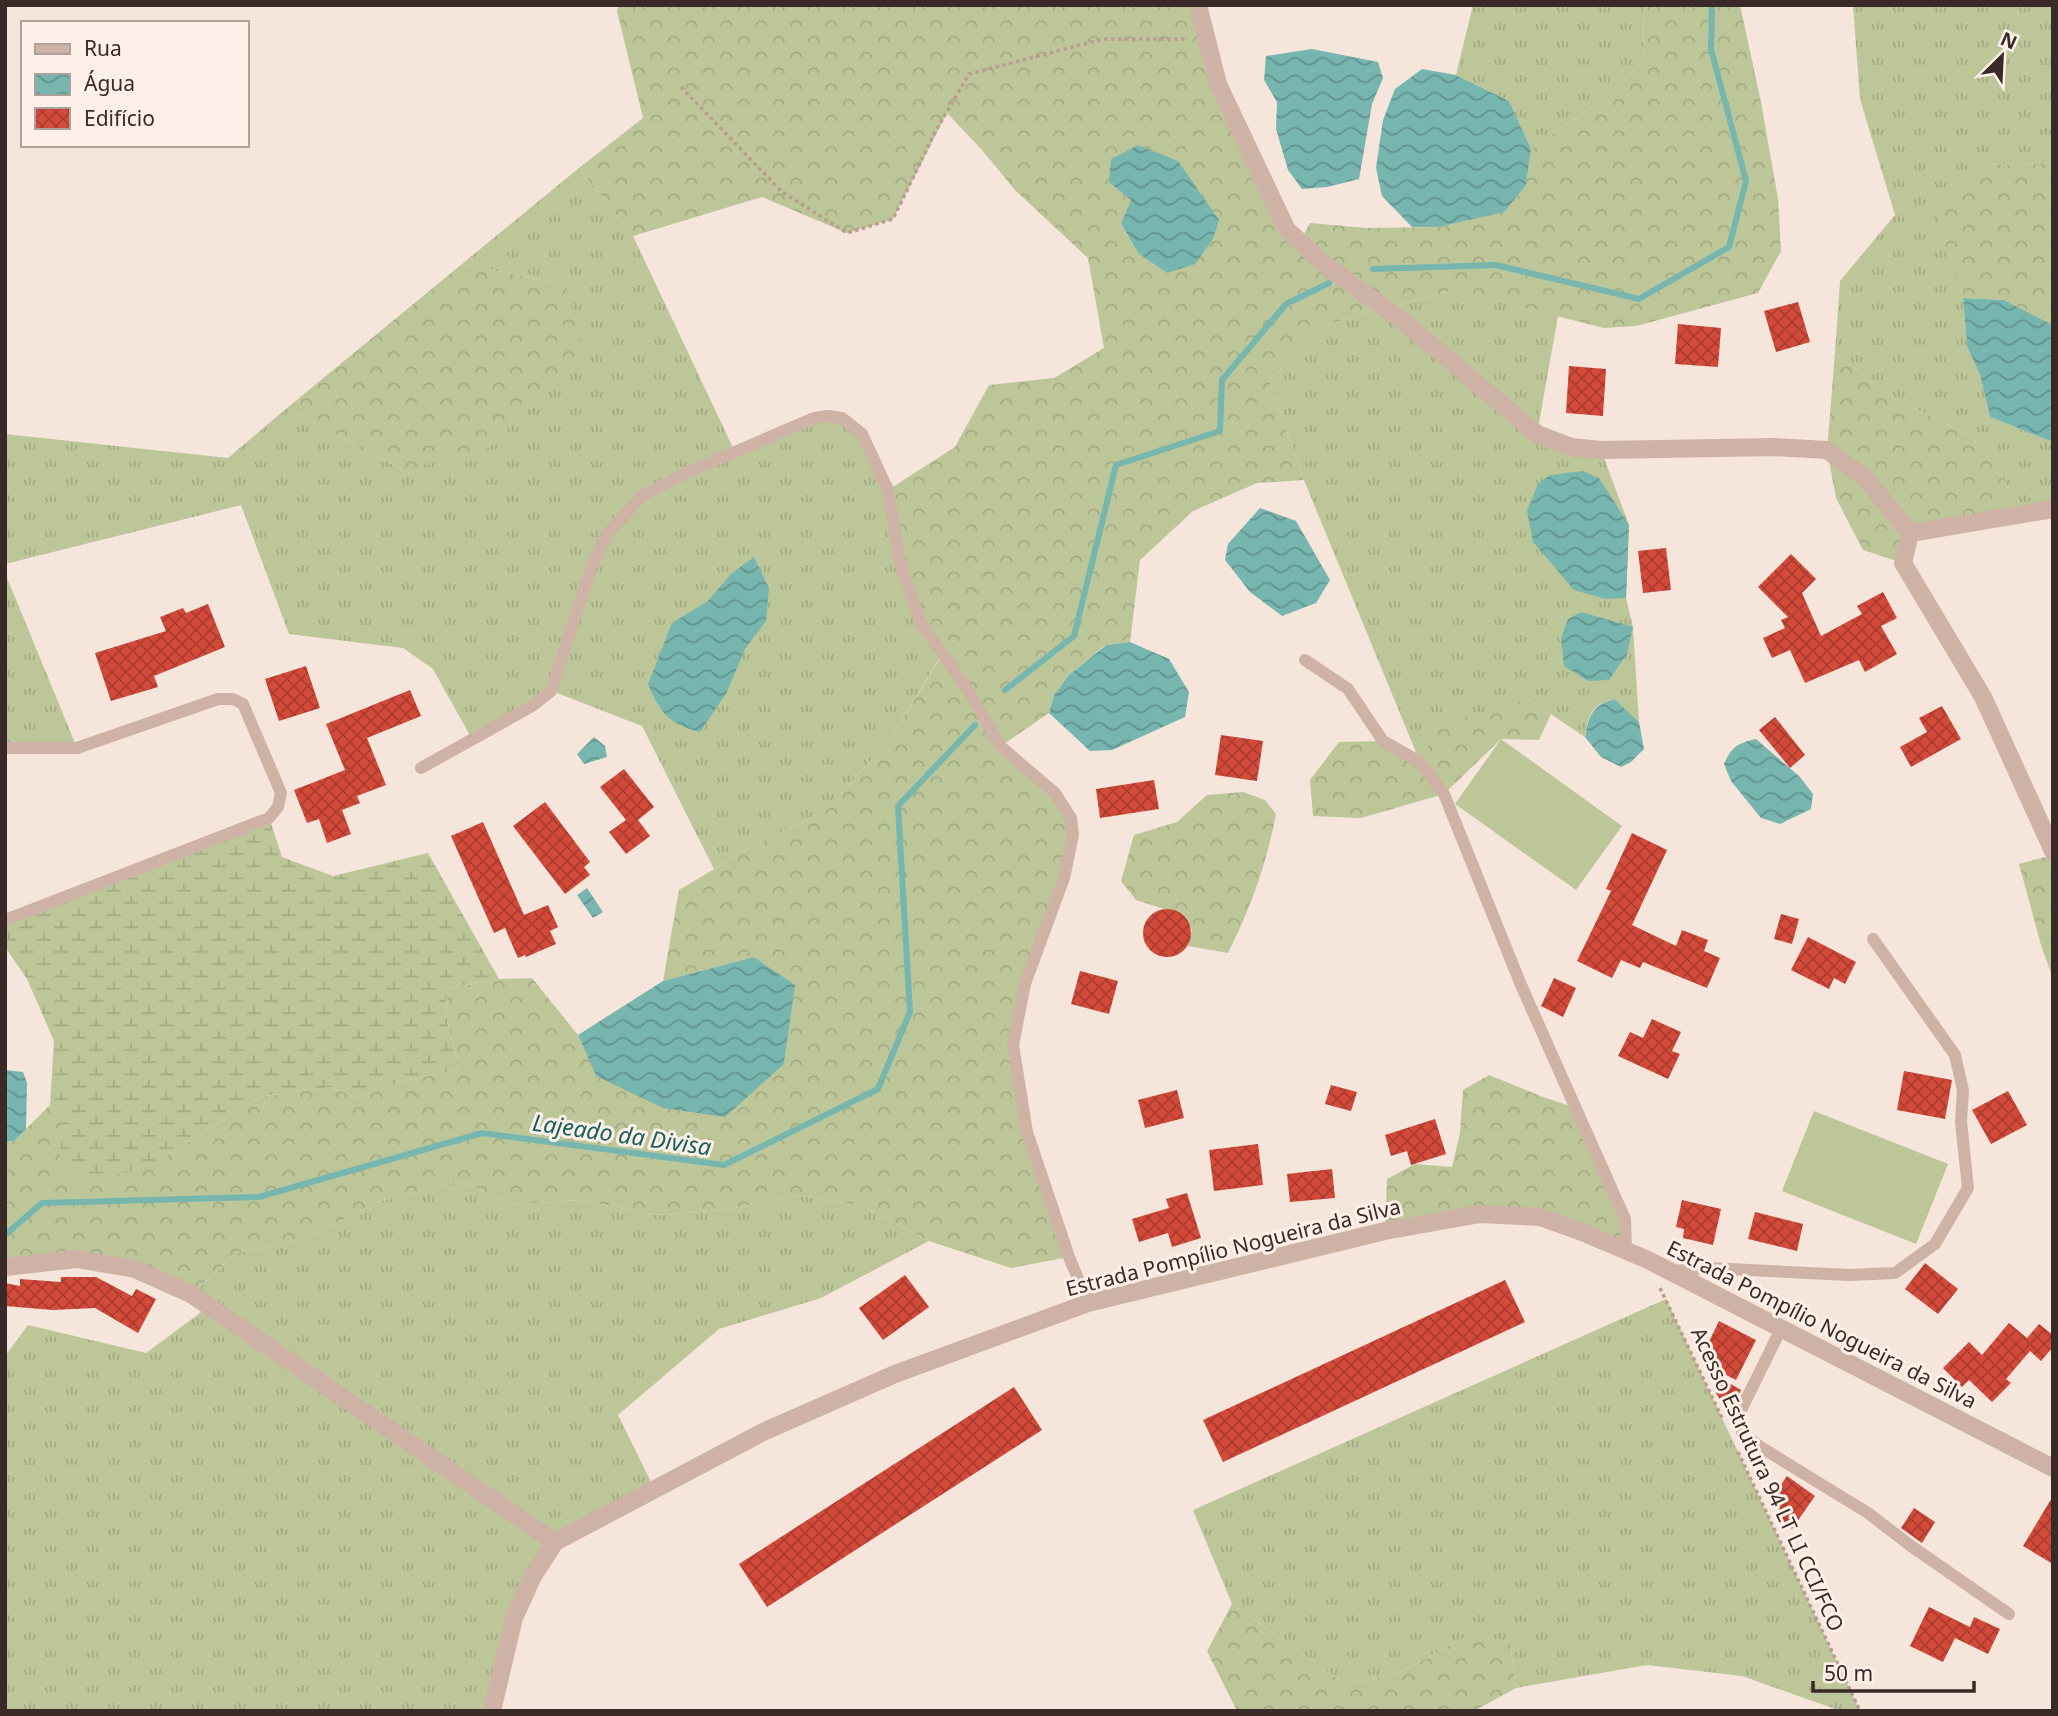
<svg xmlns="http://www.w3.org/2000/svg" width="2058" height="1716" viewBox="0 0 2058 1716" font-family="'Noto Sans',sans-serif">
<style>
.grass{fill:url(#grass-tufts)}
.forest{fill:url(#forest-crowns);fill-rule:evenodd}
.wetland{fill:url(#wetland-marsh)}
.garden{fill:#bdc699}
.water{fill:url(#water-waves)}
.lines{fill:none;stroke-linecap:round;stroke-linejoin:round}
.stream{stroke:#77b5af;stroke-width:6}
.building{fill:url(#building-cross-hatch)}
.path{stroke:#ba9c8f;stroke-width:3.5;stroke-dasharray:3.5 3.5;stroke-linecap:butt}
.service{stroke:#ceb2a5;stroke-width:12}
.minor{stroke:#ceb2a5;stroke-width:18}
.labels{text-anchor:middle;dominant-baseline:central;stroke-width:6;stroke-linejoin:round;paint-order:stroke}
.street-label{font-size:21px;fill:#3a2a27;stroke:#fcf0e8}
.water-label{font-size:23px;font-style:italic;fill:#18605a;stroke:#fcf0e8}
</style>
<defs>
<pattern id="grass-tufts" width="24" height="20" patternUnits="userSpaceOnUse" patternTransform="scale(1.75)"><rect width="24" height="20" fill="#bdc699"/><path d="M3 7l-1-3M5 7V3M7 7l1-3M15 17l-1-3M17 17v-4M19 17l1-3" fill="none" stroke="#a3aa84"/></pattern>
<pattern id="forest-crowns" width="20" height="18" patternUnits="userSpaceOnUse" patternTransform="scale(1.75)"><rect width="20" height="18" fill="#bdc699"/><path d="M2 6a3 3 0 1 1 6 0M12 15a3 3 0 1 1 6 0" fill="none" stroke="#a3aa84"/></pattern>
<pattern id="wetland-marsh" width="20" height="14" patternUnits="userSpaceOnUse" patternTransform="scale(1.75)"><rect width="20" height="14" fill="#bdc699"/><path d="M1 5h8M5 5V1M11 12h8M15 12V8" fill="none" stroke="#a3aa84"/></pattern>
<pattern id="water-waves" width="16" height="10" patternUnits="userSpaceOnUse" patternTransform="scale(1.75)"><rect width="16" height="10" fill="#77b5af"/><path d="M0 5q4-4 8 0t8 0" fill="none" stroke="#63938e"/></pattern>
<pattern id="building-cross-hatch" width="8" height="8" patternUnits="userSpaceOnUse" patternTransform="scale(1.75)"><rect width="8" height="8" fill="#d3493a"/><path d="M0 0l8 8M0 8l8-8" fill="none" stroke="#ac3d31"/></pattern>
</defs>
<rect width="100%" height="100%" fill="#f5e5db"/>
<g class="grass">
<path d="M1473,5H1643L1644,61L1595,105L1531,149L1509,101L1456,75Z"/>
<path d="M1853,5H2053V163L1984,165L1938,218L1963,298L1967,346L1980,375L1990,417L2053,442V509L2027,513L1972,437L1887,394L1835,353L1840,281L1895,215L1860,99Z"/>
<path d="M579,168L633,236L735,452L829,416L862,434L942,654L892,736L828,809L751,847L714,869L642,726L552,691L472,739L433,669L403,648L289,634L241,505L5,564V434L228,458L287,408L403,470L566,285L462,264Z"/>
<path d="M1454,290L1558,316L1537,434L1601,450L1629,525L1626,598L1633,627L1639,722L1613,699C1591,706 1588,715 1585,737L1528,699L1420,762L1304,480L1269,380L1331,323Z"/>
<path d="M5,573L77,748H5Z"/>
<path d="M461,1181L512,1205L580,1200L656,1215L725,1210L795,1195L863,1206L929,1241L821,1298L719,1329L618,1415L655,1490L555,1542L533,1576L492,1711H5V1356L28,1325L146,1353L208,1307L191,1294L237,1253L305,1239L380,1201Z"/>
<path d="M1666,1299L1860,1711H1841L1742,1676L1647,1665L1516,1688L1510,1642L1472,1634L1396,1674L1345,1684L1232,1604L1193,1510Z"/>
</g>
<g class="forest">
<path d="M619,5H1198L1218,84L1300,242L1310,223L1366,228L1438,227L1526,185L1531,149L1595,105L1644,61L1643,5H1740L1761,102L1778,199L1781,251L1758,293L1636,326L1604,328L1454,290L1331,323L1269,380L1304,480L1257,483L1193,511L1140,560L1130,642L1105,645L1069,675L1054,695L1049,713L1001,746L1055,793L1073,835L1025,984L1016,1062L1027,1132L1069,1257L1011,1268L929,1241L863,1206L795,1195L725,1210L656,1215L580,1200L512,1205L461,1181L380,1201L305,1239L237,1253L191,1294L77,1259L5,1267V1142L14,1141L50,1105L64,1116L160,1160L259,1097L331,1087L358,1098L403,1081L460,1070L447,1021L446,989L499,979L532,978L578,1035L596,1076L784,1064L794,985L754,957L663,981L679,890L751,847L828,809L892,736L942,655L921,623L888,490L955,447L989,385L1054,378L1104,348L1088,258L1015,190L982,150L947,113L893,219L847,233L762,197L633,236L579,168L643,118L617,11ZM1132,200L1138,253L1121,225Z"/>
<path d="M2053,163V325L2004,300L1963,298L1937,218L1984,165Z"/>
<path d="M462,264L566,285L582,348L490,447L403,470L287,408Z"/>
<path d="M1835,353L1887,394L1972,437L2027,513L1911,533L1903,563L1863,550L1836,498L1827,450Z"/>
<path d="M1528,699L1551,714L1539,740L1501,739L1444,794L1361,818L1313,816L1310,780L1339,742L1383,741L1419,761L1442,725Z"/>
<path d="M1243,792L1265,800L1276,814C1266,866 1251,907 1228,953L1188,946L1192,930L1183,915L1136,900L1121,881L1134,835L1177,822L1207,795Z"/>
<path d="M2053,855V978L2041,945L2019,864Z"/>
<path d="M1489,1075L1543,1097L1576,1108L1625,1219L1626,1251L1540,1217L1385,1231L1387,1179L1415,1164L1452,1167L1460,1133L1463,1090Z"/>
<path d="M1232,1604L1345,1684L1396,1674L1472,1634L1510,1642L1516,1688L1474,1711H1237L1207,1651Z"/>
</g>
<path class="wetland" d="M269,818L282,857L333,876L428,853L499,979L446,989L447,1021L460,1070L403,1081L358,1098L331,1087L259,1097L160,1160L116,1176L74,1177L59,1164L64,1117L50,1105L54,1041L27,979L5,947V920Z"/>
<g class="garden">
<path d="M1501,739L1622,826L1576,890L1455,804Z"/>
<path d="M1814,1111L1948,1164L1916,1244L1782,1191Z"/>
</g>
<g class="water">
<path d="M1312,49L1378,62L1383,78L1372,104L1359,179L1327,187L1302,189L1288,170L1276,129L1277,102L1264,80L1266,56Z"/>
<path d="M1422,69L1456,75L1509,101L1531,149L1526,185L1504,212L1438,227H1412L1382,196L1376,168L1383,120L1395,89Z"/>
<path d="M1138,145L1178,161L1219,220L1213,239L1195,264L1167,273L1138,253L1121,224L1131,200L1109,182L1111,159Z"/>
<path d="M1963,298L2004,300L2053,325V442L1990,417L1980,375L1967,346Z"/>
<path d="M1583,471L1599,478L1629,525L1626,598L1606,599L1574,590L1533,542L1527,511L1538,484L1550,475Z"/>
<path d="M1260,508L1296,521L1330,580L1316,603L1282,616L1250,592L1225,560L1228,544Z"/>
<path d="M754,557L769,588L766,621L745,649L727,692L700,732C669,724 660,713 648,684L672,623L708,601L731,574Z"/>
<path d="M1581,612L1633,627L1627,654L1609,680L1588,681L1564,666L1561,638L1568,619Z"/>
<path d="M1130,642L1169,659L1189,692L1185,717L1112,750L1090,751L1049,713L1054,695L1069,675L1106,645Z"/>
<path d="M1614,699L1639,722L1644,749L1631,762L1621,767L1601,757L1585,737C1588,716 1593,705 1614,699Z"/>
<path d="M594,737L605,746L607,757L584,764L577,754Z"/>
<path d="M1756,739L1800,777L1813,794L1811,809L1780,824L1761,818L1731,781L1724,764C1731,747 1738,743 1756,739Z"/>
<path d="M587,888L603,912L593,918L577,895Z"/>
<path d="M754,957L795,985L784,1064L725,1117L663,1108L596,1076L578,1035L663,981Z"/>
<path d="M5,1070L23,1072L27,1083L26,1129L14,1141L5,1142Z"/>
</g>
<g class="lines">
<g class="stream">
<path d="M1373,269L1496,265L1639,299L1729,247L1746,181L1711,49L1712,5"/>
<path d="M1005,690L1074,636L1116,465L1220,431L1222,380L1286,304L1329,283"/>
<path d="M5,1235L42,1203L259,1197L482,1133L724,1165L878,1089L910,1012L898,806L975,725"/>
</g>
</g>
<g class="building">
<path d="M1798,302L1810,342L1776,352L1764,311Z"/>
<path d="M1678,324L1721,328L1718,367L1675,364Z"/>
<path d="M1569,366L1606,369L1603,416L1566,413Z"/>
<path d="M1666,548L1671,590L1643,593L1638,551Z"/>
<path d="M1791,554L1816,579L1802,593L1821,636L1862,614L1857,606L1883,592L1897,618L1881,626L1897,654L1865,672L1859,660L1805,683L1790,650L1772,658L1763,638L1785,628L1781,620L1788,617L1758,587Z"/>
<path d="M208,604L225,647L154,676L158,687L111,701L95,653L166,631L160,617L183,608L186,613Z"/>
<path d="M306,666L320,708L279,721L265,679Z"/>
<path d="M410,690L421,716L367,738L386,785L357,796L360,803L342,810L351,834L327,843L319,819L307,823L294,790L345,770L326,724Z"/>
<path d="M1942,706L1961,739L1911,767L1900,747L1927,732L1919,718Z"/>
<path d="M1775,717L1805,755L1790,768L1759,730Z"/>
<path d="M1221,735L1263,741L1257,781L1215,775Z"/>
<path d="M624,769L654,807L638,820L650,836L626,854L609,832L626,820L600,787Z"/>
<path d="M1154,780L1159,809L1100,818L1096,789Z"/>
<path d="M545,802L590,862L584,867L590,875L565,894L513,826Z"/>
<path d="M483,822L524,915L548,905L558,927L550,931L556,944L526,957L525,955L518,958L505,928L494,933L451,836Z"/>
<path d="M1632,833L1667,850L1632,925L1676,946L1682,930L1708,940L1704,951L1720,958L1707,988L1643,962L1640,968L1621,960L1612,978L1577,961L1611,891L1606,889Z"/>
<circle cx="1167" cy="933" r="24"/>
<path d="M1781,914L1799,919L1792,944L1774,939Z"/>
<path d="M1808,937L1856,962L1845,984L1834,978L1829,989L1791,970Z"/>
<path d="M1080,971L1118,981L1109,1014L1071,1004Z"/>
<path d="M1554,978L1576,988L1563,1017L1541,1006Z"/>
<path d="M1652,1019L1681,1032L1672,1051L1680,1054L1668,1079L1618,1056L1630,1032L1643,1038Z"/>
<path d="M1904,1071L1952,1080L1945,1119L1897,1110Z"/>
<path d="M1331,1085L1357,1092L1351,1111L1325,1104Z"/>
<path d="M1177,1090L1184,1118L1145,1128L1138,1100Z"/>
<path d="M2008,1091L2027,1125L1991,1144L1972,1110Z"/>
<path d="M1435,1119L1446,1154L1411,1165L1407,1151L1391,1156L1385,1135Z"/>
<path d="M1258,1144L1263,1185L1214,1191L1209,1150Z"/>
<path d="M1332,1169L1335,1198L1290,1202L1287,1174Z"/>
<path d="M1187,1193L1201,1238L1172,1247L1168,1233L1139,1242L1132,1219L1169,1208L1166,1199Z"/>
<path d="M1682,1200L1721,1209L1713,1245L1683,1238L1684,1229L1676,1227Z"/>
<path d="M1755,1212L1803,1224L1797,1251L1748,1239Z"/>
<path d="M1925,1263L1958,1289L1938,1314L1905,1289Z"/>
<path d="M905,1275L929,1307L883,1340L859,1308Z"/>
<path d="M61,1277H96L132,1296L136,1289L156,1299L138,1333L95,1308L53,1310L5,1306V1283L20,1286V1279L61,1282Z"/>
<path d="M1505,1280L1525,1322L1223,1462L1203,1420Z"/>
<path d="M1719,1321L1756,1340L1736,1380L1709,1366L1715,1355L1705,1350Z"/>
<path d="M2009,1323L2027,1338L2039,1324L2053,1335V1347L2041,1361L2030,1351L2006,1379L2011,1383L1992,1402L1969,1380L1962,1387L1943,1368L1969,1342L1982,1355Z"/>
<path d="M1724,1380L1741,1390L1729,1414L1716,1393Z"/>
<path d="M1014,1387L1042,1430L767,1607L739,1564Z"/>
<path d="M1787,1476L1815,1496L1792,1529L1775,1516L1780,1509L1769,1502Z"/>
<path d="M2053,1496V1564L2023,1546Z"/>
<path d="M1914,1508L1935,1522L1922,1543L1901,1528Z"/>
<path d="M1929,1607L1970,1627L1974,1617L2000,1629L1988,1654L1955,1638L1943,1662L1910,1646Z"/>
</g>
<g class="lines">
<g class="path">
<path d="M681,87L781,191L847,233L893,219L935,132L969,74L1103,39H1187"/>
<path d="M1660,1288L1723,1420"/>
<path d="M1738,1452L1860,1711"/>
</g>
<g class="service">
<path d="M1305,660L1348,689L1383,741L1420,762L1444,794L1521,985L1625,1219L1626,1251"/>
<path d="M5,748H77L218,699H233L243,704L281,793L278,807L269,818L5,920"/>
<path d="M421,768L532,706L551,691L591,568L608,533L642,496L686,473L814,418L829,416L842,418L862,434L888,490L900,563L921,623L968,690L1000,746L1055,793L1071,818L1073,835L1064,878L1025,984L1013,1045L1027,1132L1069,1257L1088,1303"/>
<path d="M1673,1271L1708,1268L1849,1275L1895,1273L1935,1244L1968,1188L1961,1122L1963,1090L1955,1055L1873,939"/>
<path d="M1781,1329L1740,1412L1742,1433L1759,1446L1868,1513L1911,1546L2009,1614"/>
</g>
<g class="minor">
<path d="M1198,5L1218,84L1287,230L1323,263L1404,322L1537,434L1571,447L1601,450L1775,447L1827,450L1865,478L1910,533L1903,563L1983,697L2053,851"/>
<path d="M1910,533L2053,509"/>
<path d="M5,1267L77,1259L135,1269L191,1294L555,1542"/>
<path d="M492,1711L514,1618L533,1576L555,1542L763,1432L895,1374L1088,1303L1385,1231L1480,1214L1540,1217L1582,1232L1648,1260L2053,1468"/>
</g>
</g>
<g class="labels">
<g class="street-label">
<text transform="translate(1233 1247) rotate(-14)">Estrada Pompílio Nogueira da Silva</text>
<text transform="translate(1822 1324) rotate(27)">Estrada Pompílio Nogueira da Silva</text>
<text transform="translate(1768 1479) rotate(65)">Acesso Estrutura 94 LT LI CCI/FCO</text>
</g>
<g class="water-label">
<text transform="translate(622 1134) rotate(8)">Lajeado da Divisa</text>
</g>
</g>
<rect width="2058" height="1716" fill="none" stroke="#3a2a27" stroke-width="14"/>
<rect x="21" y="21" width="228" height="126" fill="#fcf0e8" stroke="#aea19b" stroke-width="2"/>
<rect x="35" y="44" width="35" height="10" fill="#ceb2a5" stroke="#aea19b" stroke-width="2"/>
<text x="84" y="56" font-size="21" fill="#3a2a27">Rua</text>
<rect x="35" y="74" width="35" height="21" fill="url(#water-waves)" stroke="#aea19b" stroke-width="2"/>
<text x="84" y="91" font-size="21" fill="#3a2a27">Água</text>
<rect x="35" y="108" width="35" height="21" fill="url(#building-cross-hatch)" stroke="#aea19b" stroke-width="2"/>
<text x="84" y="126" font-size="21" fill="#3a2a27">Edifício</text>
<g transform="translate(2002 56) rotate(24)" stroke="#fcf0e8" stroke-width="5" paint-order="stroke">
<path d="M0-5L12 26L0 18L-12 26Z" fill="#3a2a27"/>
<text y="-10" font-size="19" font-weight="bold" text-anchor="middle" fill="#3a2a27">N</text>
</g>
<path d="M1813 1681v10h161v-10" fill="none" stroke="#3a2a27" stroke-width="3.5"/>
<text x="1824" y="1681" font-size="21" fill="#3a2a27" stroke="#fcf0e8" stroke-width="5" paint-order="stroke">50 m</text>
</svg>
